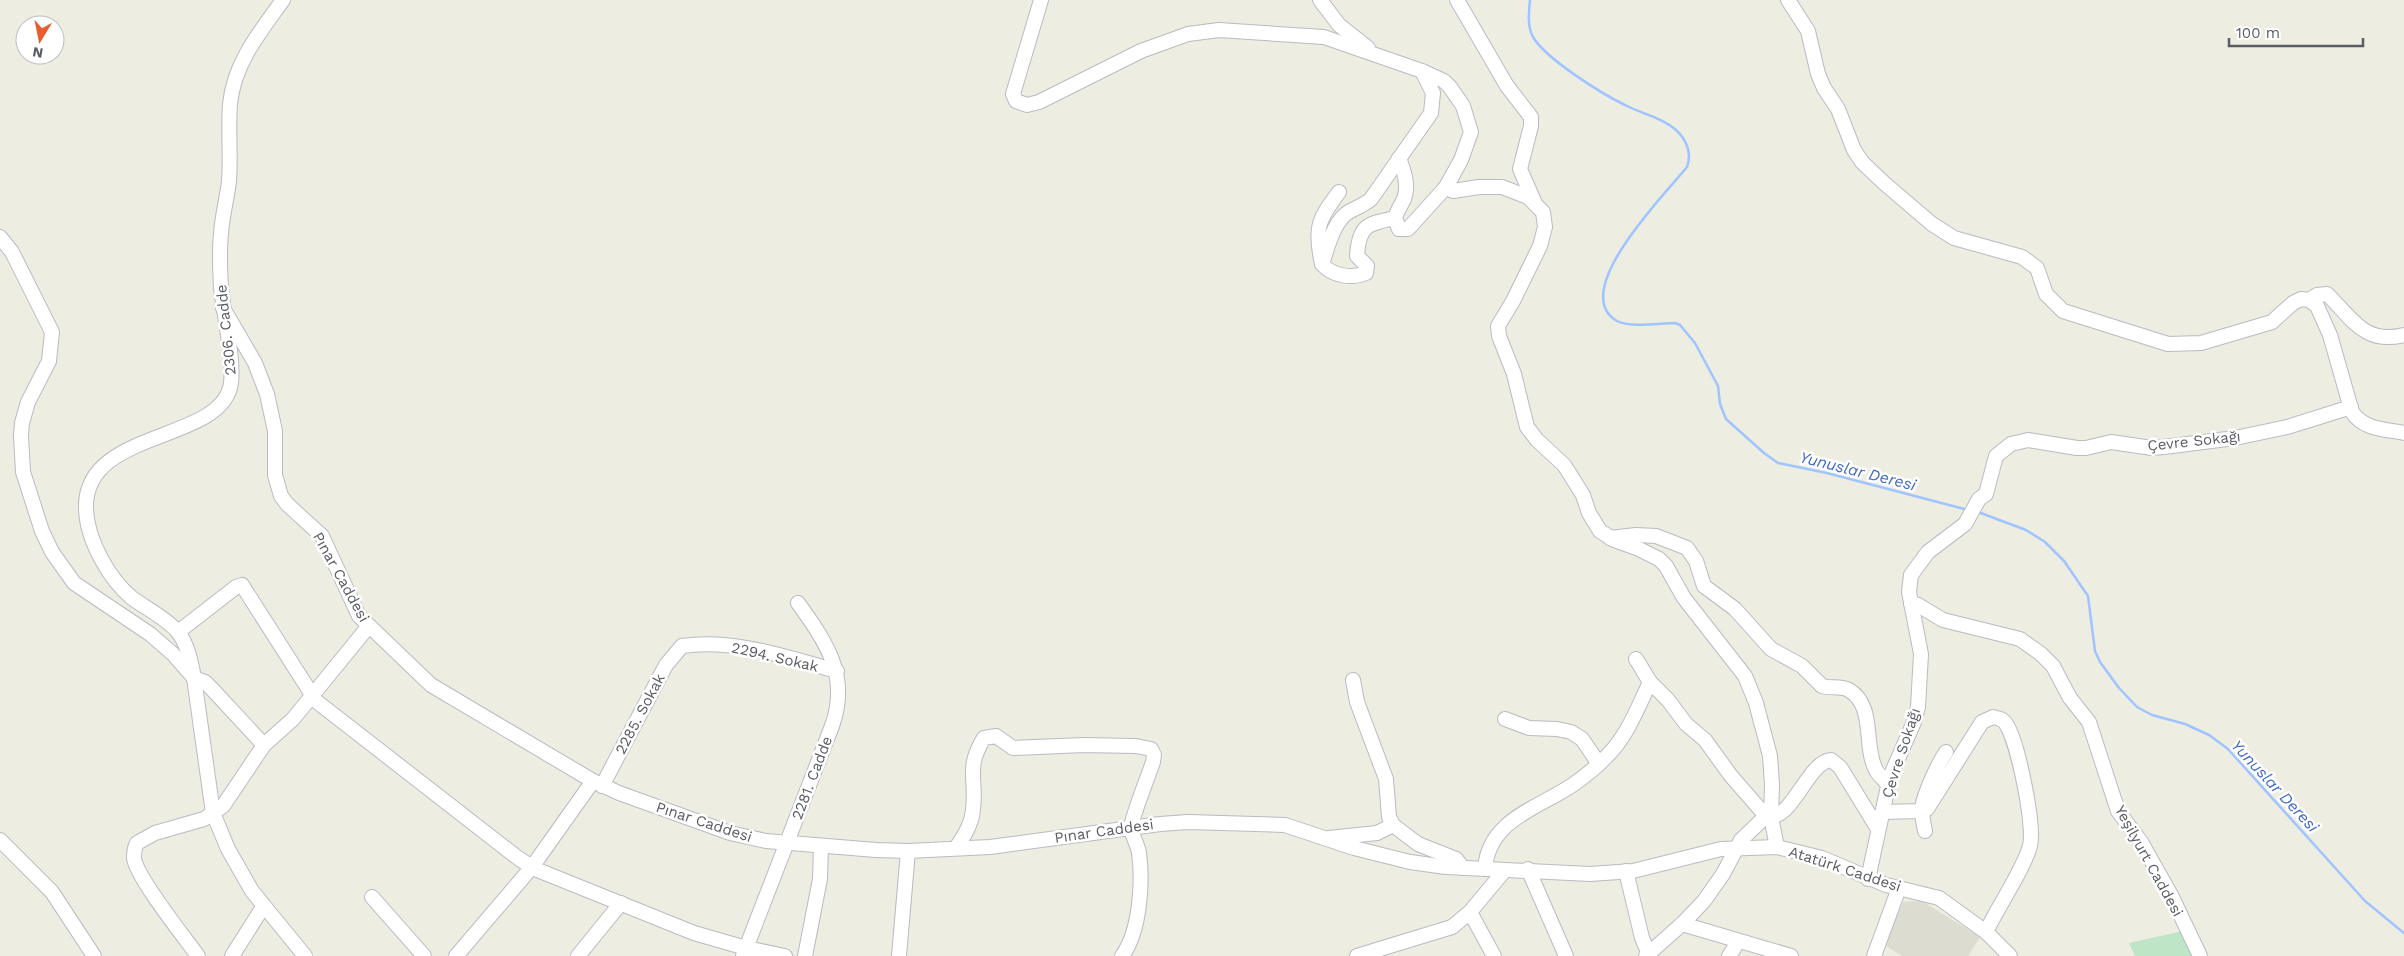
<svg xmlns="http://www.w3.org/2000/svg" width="2404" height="956" viewBox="0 0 2404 956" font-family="'Work Sans',sans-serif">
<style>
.education{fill:#dddcd0}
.green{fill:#bee5c5}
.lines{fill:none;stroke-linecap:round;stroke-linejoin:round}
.stream{stroke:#a0c4ff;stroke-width:2.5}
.minor-casing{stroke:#b9bbc1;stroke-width:16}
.minor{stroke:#fff;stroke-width:14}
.labels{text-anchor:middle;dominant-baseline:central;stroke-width:5;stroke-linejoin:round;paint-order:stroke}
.street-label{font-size:15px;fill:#5a5c63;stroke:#fff}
.water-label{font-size:16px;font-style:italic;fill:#426ac3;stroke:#fff}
</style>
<rect width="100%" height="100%" fill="#edede2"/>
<path class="education" d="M1922,901L1980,937L1968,956H1902L1885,945L1903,902Z"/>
<path class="green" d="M2183,931L2196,956H2135L2129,943Z"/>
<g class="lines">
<g class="stream">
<path d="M1530,0C1529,12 1527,26 1533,37C1546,59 1602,94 1625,105C1642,114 1661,117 1676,130C1687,140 1692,154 1687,167C1667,192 1567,292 1617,321C1630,328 1660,323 1675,323L1680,325L1695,343L1718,386L1720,404L1726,419L1764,453L1778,463L1827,473L1968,510"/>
<path d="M1978,512L2026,530L2045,542L2064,561L2088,596L2095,651L2100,662L2119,688L2137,707L2152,715L2185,724L2209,735L2228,749L2365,901L2404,933"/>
</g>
<defs>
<g id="minor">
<path d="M1041,0L1013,94L1016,101L1027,105L1039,102L1141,51L1188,34L1219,30L1324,37L1422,71L1444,81L1450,87L1463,106L1471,132L1461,160L1446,187L1453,191L1479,187H1502L1528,197L1543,212L1545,227L1540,246L1513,301L1498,326L1499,336L1514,374L1527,427L1537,440L1564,465L1583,495L1589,513L1600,531L1614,540L1639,549L1659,559L1666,566L1684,598L1745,676L1756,703L1770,756L1772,784L1771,817L1777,847"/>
<path d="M1320,0L1339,25L1368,48"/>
<path d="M1457,0L1507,86L1531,117V126L1520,169L1534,201"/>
<path d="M1788,0L1808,31L1818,74L1824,88L1838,109L1854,150L1862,162L1884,183L1932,224L1954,238L2022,257L2037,268L2046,294L2063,311L2168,344L2201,343L2272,322L2293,303L2301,299L2309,300L2317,306L2330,335L2352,412C2364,430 2385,429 2404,433"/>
<path d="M1399,158C1404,171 1409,185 1404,199C1401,205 1397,211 1395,218L1399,229H1408L1446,187"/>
<path d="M1339,192C1318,220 1314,228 1322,264C1332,276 1352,279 1366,273L1367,266L1357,256C1359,224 1368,224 1395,218"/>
<path d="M0,237L12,252L52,332L49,361L28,402L22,423L21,436L23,472L42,531L52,552L74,583L150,634L173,654L194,678L213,813L228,849L252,891L305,956"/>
<path d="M1322,264C1328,247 1333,221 1350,211C1358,207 1364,205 1371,199L1431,113L1433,93L1422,71"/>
<path d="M2309,300L2317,295L2327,294C2352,318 2364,345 2404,335"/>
<path d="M223,308L255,363L267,394L275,431V475L281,496L287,504L322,536L359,616L431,685L593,781L619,793L730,833L766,841L876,850L908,851L990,847L1160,824L1188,822L1285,825L1354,848L1410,862L1446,867L1590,874L1633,871L1721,849L1777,847L1822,858L1886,885L1939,898L1986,932L2010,956"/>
<path d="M1610,538L1636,535L1656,536L1687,548L1696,561L1704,586L1735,609L1771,649L1802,666L1822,686C1831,689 1840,685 1849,690C1876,706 1863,747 1876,770C1879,776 1885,780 1889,785"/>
<path d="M1911,603L1918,605L1943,620L2020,639L2041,654L2053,666L2070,698L2089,722L2118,811L2141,842L2172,897L2200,956"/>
<path d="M178,632L236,587L242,585L316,701L518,858L535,869L694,933L746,948L785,956"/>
<path d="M1636,659L1650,682L1668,700L1686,724L1705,740L1731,776L1766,816C1792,823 1807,762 1831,760L1840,767L1878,829"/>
<path d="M1353,680L1357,702L1386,779L1389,817L1393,825L1418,844L1456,859L1463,868"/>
<path d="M1505,719L1529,728L1557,729L1571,732L1582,739L1599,764"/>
<path d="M264,745L212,689L205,682L194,678C191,662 188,645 178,632C166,618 147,609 132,598C109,579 87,540 86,509C83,430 215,443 230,388C236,366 223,312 221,287C220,269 219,251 221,234C222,216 227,199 229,181C231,156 228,130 230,104C234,63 260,32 283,0"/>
<path d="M602,786L666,665L682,646C734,638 788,658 837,671"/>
<path d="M1882,812L1922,811L1927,809L1982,722L1993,717C1998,718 2003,719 2006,724C2018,742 2035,826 2030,846C2023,871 1998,906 1986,932"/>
<path d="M1925,831C1924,825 1922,818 1922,811C1922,797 1938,764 1946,752"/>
<path d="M1329,838L1377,833L1393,825"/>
<path d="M0,840L52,892L94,956"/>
<path d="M956,848C964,836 972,824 973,809C977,778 965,769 984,738L996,736L1013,748L1084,745L1136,746L1151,749L1154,755L1153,762C1149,774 1132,817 1131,827C1131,834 1138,845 1139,853C1143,882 1140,932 1122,956"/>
<path d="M1485,868C1489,819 1539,808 1574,784C1585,776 1597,767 1606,757C1627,737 1638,707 1650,682"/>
<path d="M1528,869L1566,956"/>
<path d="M1626,871L1642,938L1649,954"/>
<path d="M1868,879L1890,777L1914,722L1918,707L1921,654L1909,592L1911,575L1928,552L1965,524L1979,499L1986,494L1996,456L2011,444L2028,440L2077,448H2086L2111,442L2152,448L2164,447L2235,438L2287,427L2351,407"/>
<path d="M372,897L424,956"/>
<path d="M1470,912L1494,956"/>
<path d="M1682,924L1791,956"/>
<path d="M198,956C185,938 136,877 134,858C134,853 135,847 137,843L155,833L204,819L223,806L264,745L293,719L368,627"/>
<path d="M232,956L263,907"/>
<path d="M456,956L532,867L593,781"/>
<path d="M578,956L621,903"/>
<path d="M743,956L832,726C850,676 826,642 798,603"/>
<path d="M805,956L820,879L821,846"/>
<path d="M899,956L908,851"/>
<path d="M1357,956L1452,927L1470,912L1505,870"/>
<path d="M1646,956L1682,924L1704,901L1723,874L1741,840L1766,816"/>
<path d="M1729,956L1738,942"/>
<path d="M1874,956L1899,888"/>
</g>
</defs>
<use href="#minor" class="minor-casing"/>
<use href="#minor" class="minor"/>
</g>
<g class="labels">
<g class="street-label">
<text transform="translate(226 330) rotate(-96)">2306. Cadde</text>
<text transform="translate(2194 441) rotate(-6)">Çevre Sokağı</text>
<text transform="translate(341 577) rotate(61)">Pınar Caddesi</text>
<text transform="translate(775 657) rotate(13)">2294. Sokak</text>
<text transform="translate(640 714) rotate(-62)">2285. Sokak</text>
<text transform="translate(1901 753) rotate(-72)">Çevre Sokağı</text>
<text transform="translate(812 778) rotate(-69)">2281. Cadde</text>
<text transform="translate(704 822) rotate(18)">Pınar Caddesi</text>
<text transform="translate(1104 831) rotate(-8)">Pınar Caddesi</text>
<text transform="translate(2149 861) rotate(61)">Yeşilyurt Caddesi</text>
<text transform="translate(1845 869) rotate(18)">Atatürk Caddesi</text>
</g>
<g class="water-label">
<text transform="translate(1858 471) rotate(14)">Yunuslar Deresi</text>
<text transform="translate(2275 786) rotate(47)">Yunuslar Deresi</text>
</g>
</g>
<g transform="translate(40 40) rotate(190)"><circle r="24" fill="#ffffff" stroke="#bdbec1"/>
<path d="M0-4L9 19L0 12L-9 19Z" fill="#ea5c2b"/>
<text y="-8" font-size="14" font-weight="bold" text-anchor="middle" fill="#5a5c63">N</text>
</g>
<path d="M2229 38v8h134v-8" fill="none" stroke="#5a5c63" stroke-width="2.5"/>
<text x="2236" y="38" font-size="15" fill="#5a5c63" stroke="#ffffff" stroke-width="4" paint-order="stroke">100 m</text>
</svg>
